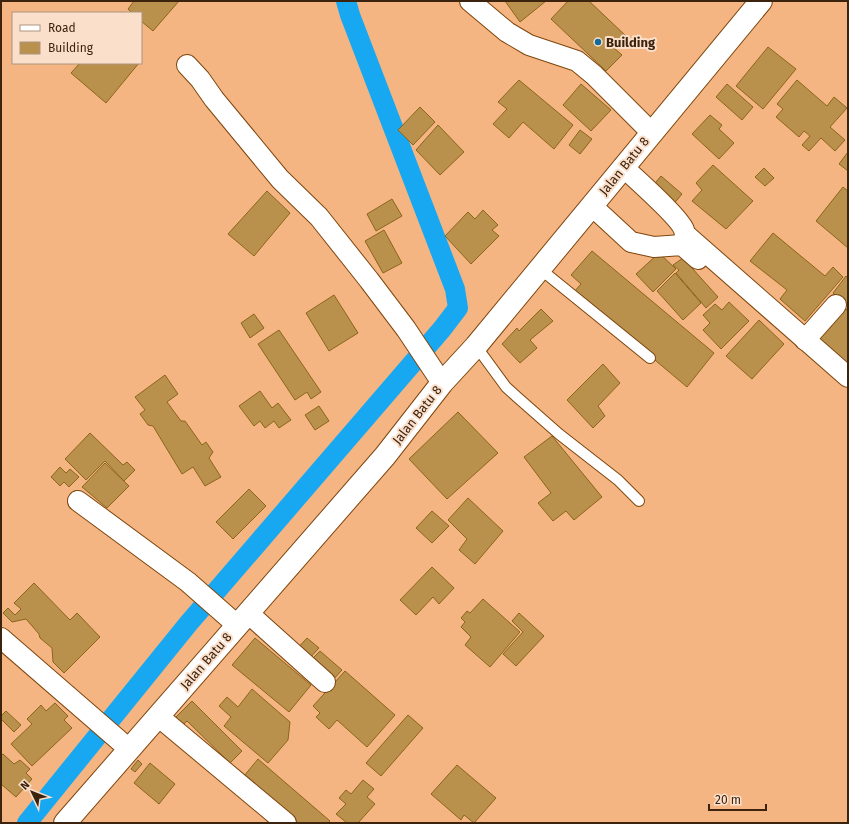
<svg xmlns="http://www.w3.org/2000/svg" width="849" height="824" viewBox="0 0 849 824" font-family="'Fira Sans',sans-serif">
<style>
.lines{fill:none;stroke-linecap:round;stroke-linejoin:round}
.canal{stroke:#18a8f1;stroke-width:20}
.building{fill:#b9914c;stroke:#8b651a}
.lane-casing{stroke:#7e460d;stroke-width:12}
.street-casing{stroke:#7e460d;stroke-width:22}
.secondary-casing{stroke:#7e460d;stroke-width:24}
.lane{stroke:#fff;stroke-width:10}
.street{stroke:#fff;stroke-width:20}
.secondary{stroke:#fff;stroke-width:22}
.poi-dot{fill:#126b9b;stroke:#fadfcb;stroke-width:1.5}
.labels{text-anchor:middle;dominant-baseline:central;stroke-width:4;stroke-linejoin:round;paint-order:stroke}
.poi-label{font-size:13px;font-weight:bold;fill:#3c230e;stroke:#fadfcb;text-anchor:start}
.street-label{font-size:13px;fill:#3c230e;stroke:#fadfcb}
</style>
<rect width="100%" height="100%" fill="#f5b582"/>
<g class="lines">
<path class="canal" d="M27,823L188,624L442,329L458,308L455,289L350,15L346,1"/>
</g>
<g class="building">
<path d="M134,1H179L153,31L141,21V13H132L128,9Z"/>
<path d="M505,1H546L520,22Z"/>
<path d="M568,1H589L626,36L614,48L622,55L606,71L551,19Z"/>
<path d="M768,47L796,69L763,109L736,86Z"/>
<path d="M80,63H139L106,103L71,73Z"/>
<path d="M519,80L573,125L554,149L523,122L509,138L493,124L507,109L498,102Z"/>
<path d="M797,80L827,106L834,97L847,108L830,127L845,140L835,151L821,138L809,151L802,145L810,136L804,131L799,137L776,117L783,109L777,104Z"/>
<path d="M581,84L611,110L591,131L563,105Z"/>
<path d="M727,84L753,107L742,120L716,97Z"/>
<path d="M420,107L435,122L413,145L398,130Z"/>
<path d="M710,115L722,125L719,129L734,143L719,159L692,134Z"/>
<path d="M438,125L464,152L440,175L416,150Z"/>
<path d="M580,130L592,139L580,154L569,145Z"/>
<path d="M848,152V171L839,164Z"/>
<path d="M713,165L753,201L726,229L692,201L702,190L696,183Z"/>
<path d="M764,168L774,178L765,186L755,177Z"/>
<path d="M661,176L682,194L672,206L651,188Z"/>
<path d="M843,187L848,191V248L816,221Z"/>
<path d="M267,191L290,213L254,256L228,234Z"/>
<path d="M392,199L402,216L376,231L367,214Z"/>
<path d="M483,210L498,225L492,230L499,236L471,264L445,236L468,212L475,219Z"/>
<path d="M384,230L402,263L383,273L365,241Z"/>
<path d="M773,233L825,276L833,267L843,277L805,321L780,299L787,290L750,261Z"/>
<path d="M592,251L714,353L687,387L574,292L581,284L571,275Z"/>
<path d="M659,253L676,269L653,292L636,274Z"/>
<path d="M683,258L718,297L706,308L676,273L679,270L673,265Z"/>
<path d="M675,273L701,303L683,320L657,291Z"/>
<path d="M846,276L848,278V306L833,293Z"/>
<path d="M334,295L358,333L329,351L306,313Z"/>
<path d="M729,302L749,321L721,349L703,330L710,323L703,315L715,304L722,310Z"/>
<path d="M845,308L848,311V369L817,341Z"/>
<path d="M541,309L553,321L530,340L537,348L520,363L502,344L517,328L519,331Z"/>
<path d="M254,314L264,328L250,338L241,323Z"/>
<path d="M759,320L784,344L752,379L726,356Z"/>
<path d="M279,330L321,392L311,399L307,392L295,400L258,344Z"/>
<path d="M603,364L620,383L598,406L605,416L593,428L567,400Z"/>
<path d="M165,375L178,394L167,402L181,421H185L202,445L206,442L213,452L209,458L221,477L205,486L193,467L182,474L153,426L148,425L140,414L145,410L135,397Z"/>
<path d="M260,391L272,408L278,403L291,420L279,428L274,421L265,428L260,421L254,426L239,406Z"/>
<path d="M319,406L329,421L315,430L305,415Z"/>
<path d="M458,412L498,453L447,499L409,459Z"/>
<path d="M90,433L123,465L127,462L135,470L124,481L105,461L86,480L65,459Z"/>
<path d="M552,436L602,497L574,520L566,511L553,521L538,503L551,493L524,457Z"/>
<path d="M105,463L129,486L107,508L82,487Z"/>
<path d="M60,467L66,473L70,469L79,477L69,487L64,482L60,486L51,477Z"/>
<path d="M249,489L266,506L233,539L216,522Z"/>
<path d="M468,498L503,531L475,564L459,550L467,539L448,520Z"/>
<path d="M432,511L449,526L432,543L416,528Z"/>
<path d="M432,567L454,588L439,604L433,597L416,615L400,600Z"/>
<path d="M34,583L70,620L77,613L100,637L64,673L53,662L52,648L40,638L39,634L26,619L12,622L3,613L8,608L15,615L21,609L14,603Z"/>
<path d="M483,599L520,632L490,667L465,645L471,637L461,627L465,622L461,618L467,611L470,613Z"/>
<path d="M519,613L544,636L516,666L503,654L523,632L512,621Z"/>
<path d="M255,638L311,685L289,712L232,665Z"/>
<path d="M307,638L319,648L307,661L295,651Z"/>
<path d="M320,651L342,670L332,681L309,662Z"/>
<path d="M345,671L395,715L367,747L337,720L329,729L316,717L320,713L313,706Z"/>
<path d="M252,689L290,722L288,740L268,763L224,726L231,717L219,706L227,697L238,707Z"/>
<path d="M192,701L242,751L230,763L187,721L181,727L173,720Z"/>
<path d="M55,703L68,716L64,720L72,728L32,766L11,744L32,724L27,719L41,705L46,711Z"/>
<path d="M6,711L21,725L14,732L1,719V716Z"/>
<path d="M408,715L423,728L381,776L366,763Z"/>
<path d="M3,754L14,764L20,760L30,769L26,773L32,779L16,797L1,784V756Z"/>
<path d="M258,759L330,821L328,823H298L244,776Z"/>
<path d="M138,760L142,764L135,772L131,769Z"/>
<path d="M150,763L175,784L159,804L134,783Z"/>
<path d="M457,765L496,798L474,823L464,815L461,820L431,794Z"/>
<path d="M363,780L374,789L367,797L375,804L358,823H347L336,814L346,804L339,798L346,790L351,794Z"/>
</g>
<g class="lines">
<defs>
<g id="lane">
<path d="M539,268L650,358"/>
<path d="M476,346L506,387L517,397L559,434L618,480L639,501"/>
</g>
<g id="street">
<path d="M470,1L507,32L529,45L577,61L594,75L652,133"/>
<path d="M187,65L200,79L214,99L280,179L319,217L369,280L406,329L442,383"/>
<path d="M623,167C635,178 680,218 684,230C686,235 684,240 682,245"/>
<path d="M592,206L631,242L654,247L682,245L698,259"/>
<path d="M685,234L848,377"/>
<path d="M805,340L836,305"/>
<path d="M78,501L188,582L237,625"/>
<path d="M248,613L325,682"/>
<path d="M1,638L129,749"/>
<path d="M158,716L286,823"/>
</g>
<path id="secondary" d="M65,823L385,456L442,383L476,346L761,1"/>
</defs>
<use href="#lane" class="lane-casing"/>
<use href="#street" class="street-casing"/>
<use href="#secondary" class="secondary-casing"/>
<use href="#lane" class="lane"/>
<use href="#street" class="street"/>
<use href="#secondary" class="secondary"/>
</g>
<circle class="poi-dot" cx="598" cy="42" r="4"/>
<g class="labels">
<g class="poi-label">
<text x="606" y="42">Building</text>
</g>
<g class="street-label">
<text transform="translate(624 166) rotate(-51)">Jalan Batu 8</text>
<text transform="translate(417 415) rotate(-52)">Jalan Batu 8</text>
<text transform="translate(206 661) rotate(-49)">Jalan Batu 8</text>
</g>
</g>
<rect width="849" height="824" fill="none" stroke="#3c230e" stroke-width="4"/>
<rect x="12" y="12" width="130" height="52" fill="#fadfcb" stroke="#ae947f"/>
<rect x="20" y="25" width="20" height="6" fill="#ffffff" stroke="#ae947f"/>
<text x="48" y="32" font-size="12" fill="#3c230e">Road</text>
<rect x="20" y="42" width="20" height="12" fill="#b9914c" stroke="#ae947f"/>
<text x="48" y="52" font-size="12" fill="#3c230e">Building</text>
<g transform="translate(32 792) rotate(313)" stroke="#fadfcb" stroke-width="3" paint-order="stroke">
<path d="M0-3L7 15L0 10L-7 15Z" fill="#3c230e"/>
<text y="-6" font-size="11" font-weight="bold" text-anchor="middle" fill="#3c230e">N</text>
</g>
<path d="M709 804v6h57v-6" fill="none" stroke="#3c230e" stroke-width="2"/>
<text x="715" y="804" font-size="12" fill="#3c230e" stroke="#fadfcb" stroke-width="3" paint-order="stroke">20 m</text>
</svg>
